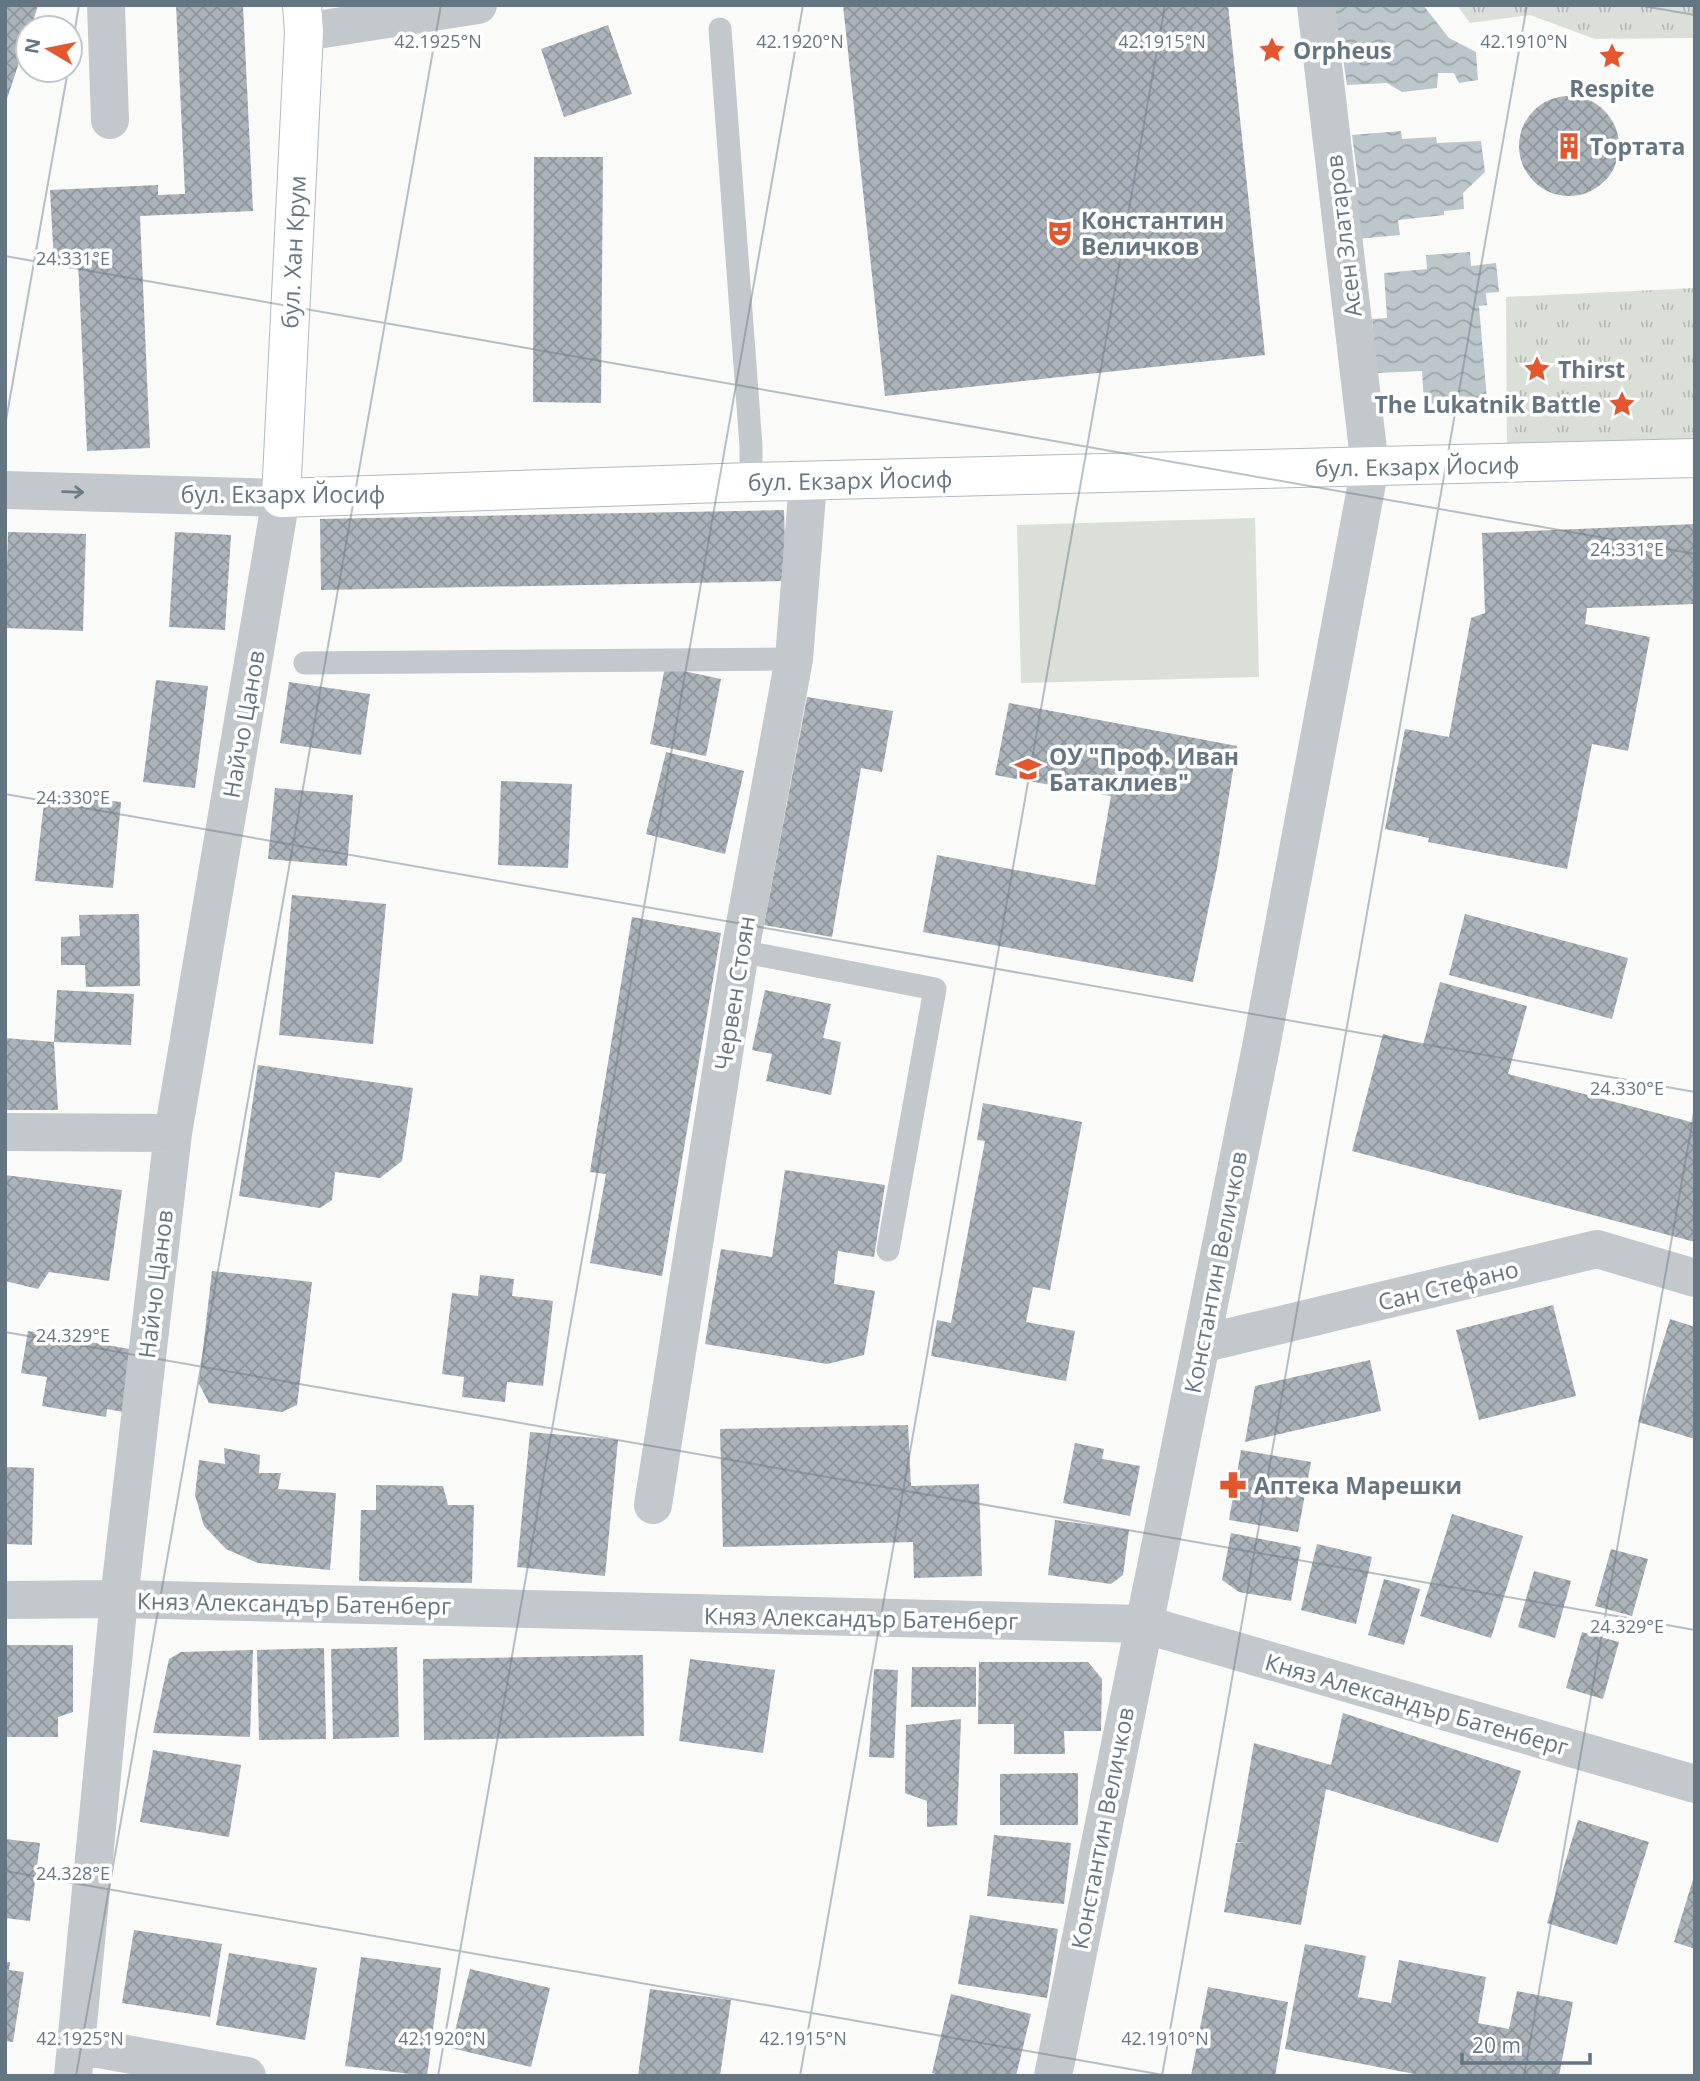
<svg xmlns="http://www.w3.org/2000/svg" width="1700" height="2081" viewBox="0 0 1700 2081" font-family="'Open Sans',sans-serif">
<style>
.park{fill:url(#park-tufts)}
.pitch{fill:#dadfd7}
.water{fill:url(#water-waves)}
.building{fill:url(#building-cross-hatch)}
.lines{fill:none;stroke-linecap:round;stroke-linejoin:round}
.secondary-casing{stroke:#b3babf;stroke-width:40}
.lane{stroke:#c3c8cc;stroke-width:23}
.street{stroke:#c3c8cc;stroke-width:38}
.secondary{stroke:#fff;stroke-width:38}
.oneway{stroke:#6a7a87}
.ticks{fill:none;stroke:#657683;stroke-width:2;stroke-opacity:0.45}
.labels{text-anchor:middle;dominant-baseline:central;stroke-width:7;stroke-linejoin:round;paint-order:stroke}
.poi-label{font-size:23px;font-weight:bold;fill:#657683;stroke:#fff;text-anchor:start}
.street-label{font-size:23px;fill:#657683;stroke:#fff}
.ticks-label{font-size:18px;text-anchor:middle;fill:#657683;stroke:#fff;stroke-width:7;stroke-linejoin:round;paint-order:stroke}
</style>
<defs>
<pattern id="park-tufts" width="24" height="20" patternUnits="userSpaceOnUse" patternTransform="scale(1.75)"><rect width="24" height="20" fill="#dadfd7"/><path d="M3 7l-1-3M5 7V3M7 7l1-3M15 17l-1-3M17 17v-4M19 17l1-3" fill="none" stroke="#b4b9b4"/></pattern>
<pattern id="water-waves" width="16" height="10" patternUnits="userSpaceOnUse" patternTransform="scale(1.75)"><rect width="16" height="10" fill="#bbc7cb"/><path d="M0 5q4-4 8 0t8 0" fill="none" stroke="#9ca6aa"/></pattern>
<pattern id="building-cross-hatch" width="8" height="8" patternUnits="userSpaceOnUse" patternTransform="scale(1.75)"><rect width="8" height="8" fill="#aab3b9"/><path d="M0 0l8 8M0 8l8-8" fill="none" stroke="#8e969c"/></pattern>
</defs>
<rect width="100%" height="100%" fill="#fafaf8"/>
<path class="park" d="M1457,5H1695V38L1595,39L1530,15L1470,23Z
M1695,288V458L1507,464L1506,297Z"/>
<path class="pitch" d="M1255,518L1259,677L1021,683L1017,525Z"/>
<path class="water" d="M1322,5H1423L1449,38L1476,52L1478,80L1459,83L1454,73H1438L1437,88L1402,92L1387,83L1347,85L1342,52H1328Z
M1401,131L1402,139L1436,137L1437,143L1481,141L1485,172L1463,193L1464,209L1444,211V215L1398,220L1400,235L1345,240L1340,190L1359,187L1352,135Z
M1470,252L1471,266L1496,263L1499,292L1486,293L1487,305L1479,306L1487,400L1424,404L1422,371L1377,373L1372,319L1387,318L1384,273L1427,269L1426,255Z"/>
<path class="building" d="M5,5H38L31,28H28V35L6,102Z
M176,5H243L253,211L140,216L150,448L87,451L78,260L54,262L50,190L158,185V195L185,194Z
M843,5H1228L1265,355L885,396Z
M608,25L632,94L564,117L541,49Z
M1519 146a50 50 0 1 1 100 0a50 50 0 1 1-100 0Z
M534,157H603L601,403L533,402Z
M784,510L786,581L321,590L320,519Z
M1695,524V604L1587,608L1585,624L1650,637L1628,751L1592,744L1567,869L1428,842L1429,838L1385,829L1405,729L1449,737L1471,618L1485,613L1482,533Z
M8,532L86,534L83,631L5,628Z
M175,532L231,535L225,630L169,627Z
M665,667L721,679L706,756L650,744Z
M156,680L208,686L195,788L143,782Z
M289,682L370,694L361,755L280,743Z
M807,697L893,711L882,772L861,768L832,937L764,925Z
M1009,703L1237,746L1217,868L1193,982L923,932L937,855L1095,885L1111,796L995,775Z
M666,752L744,771L725,854L646,834Z
M501,781L572,784L568,868L498,865Z
M275,788L353,795L347,866L268,859Z
M45,794L121,802L113,888L35,881Z
M292,895L386,904L373,1044L279,1035Z
M139,914L140,986L86,987L85,965H61V937L80,936L79,915Z
M1465,914L1628,958L1612,1019L1449,975Z
M632,917L721,933L662,1276L590,1263L606,1174L590,1172Z
M1440,982L1527,1006L1508,1074L1695,1123V1242L1352,1151L1383,1034L1423,1045Z
M57,990L134,994L131,1045L54,1042L58,1110H5V1038L54,1042Z
M765,990L831,1004L823,1038L841,1042L831,1095L766,1081L772,1054L752,1050Z
M258,1065L413,1088L402,1161L380,1178L335,1172L332,1200L320,1208L239,1196Z
M983,1103L1082,1122L1050,1290L1033,1287L1026,1322L1075,1331L1066,1381L931,1356L937,1320L951,1323L985,1141L977,1140Z
M785,1170L885,1185L874,1257L838,1251L836,1266L834,1284L875,1291L864,1355L827,1364L705,1344L721,1249L772,1257Z
M5,1175L122,1190L109,1281L49,1272L38,1289L5,1281Z
M212,1271L312,1282L297,1405L282,1412L209,1403L199,1384Z
M480,1275L514,1279L512,1296L553,1301L543,1386L507,1382L505,1402L462,1397L464,1377L442,1374L452,1293L478,1296Z
M1553,1305L1576,1396L1479,1420L1456,1330Z
M1670,1319L1695,1327V1439L1638,1422Z
M28,1331L135,1350L123,1412L107,1409L106,1417L42,1406L47,1377L21,1373Z
M1370,1360L1381,1411L1245,1442L1255,1386Z
M908,1425L911,1486L979,1484L982,1576L914,1578L913,1542L723,1547L720,1429Z
M530,1432L618,1440L605,1576L517,1567Z
M1075,1443L1104,1449L1102,1459L1140,1466L1130,1516L1063,1503Z
M224,1448L260,1455L259,1473H281L278,1489L336,1493L330,1570L258,1563L226,1549L204,1526L195,1495L199,1460L225,1464Z
M1241,1450L1311,1462L1298,1532L1229,1520Z
M5,1467L34,1468L32,1545L5,1544Z
M376,1485L443,1486L448,1505H474L472,1583L359,1581L361,1510H376Z
M1452,1514L1523,1536L1491,1638L1420,1616Z
M1055,1520L1129,1530L1123,1575L1111,1584L1048,1575Z
M1231,1533L1301,1547L1291,1601L1239,1592L1222,1580Z
M1317,1544L1372,1557L1356,1624L1301,1610Z
M1611,1549L1648,1559L1632,1616L1595,1606Z
M1534,1571L1571,1581L1555,1638L1518,1627Z
M1384,1579L1420,1589L1404,1645L1368,1635Z
M1582,1632L1619,1642L1603,1699L1566,1688Z
M5,1645H73V1712L58,1717V1737H5Z
M397,1647L399,1737L333,1739L331,1649Z
M324,1648L326,1739L259,1740L257,1650Z
M253,1650L250,1737L153,1733L169,1659L181,1652Z
M643,1655L644,1736L424,1740L423,1659Z
M690,1659L775,1670L763,1753L679,1741Z
M979,1662H1088L1102,1679L1101,1731H1064L1065,1754H1014V1724H978Z
M912,1667H976V1707H911Z
M874,1669L898,1670L894,1758L869,1757Z
M1343,1713L1521,1771L1498,1843L1326,1789L1301,1925L1224,1912L1236,1843H1245L1237,1842L1254,1743L1331,1765Z
M961,1719L957,1825L927,1827V1801L905,1793L906,1725Z
M153,1750L241,1765L229,1837L140,1822Z
M1078,1773V1825H1000V1774Z
M1578,1820L1649,1842L1617,1945L1547,1923Z
M994,1835L1071,1843L1064,1904L987,1896Z
M5,1839L40,1843L30,1921L5,1918Z
M1694,1876H1695V1949L1674,1942Z
M970,1915L1058,1929L1047,1998L958,1984Z
M134,1930L222,1944L210,2017L122,2003Z
M1305,1944L1366,1956L1358,1997L1391,2003L1399,1960L1486,1977L1478,2023L1509,2029L1517,1991L1573,2002L1559,2076H1425L1285,2049Z
M229,1953L317,1968L305,2040L216,2025Z
M361,1957L441,1968L427,2076L345,2066Z
M5,1962H10L9,1970L24,1972L13,2042L5,2041Z
M470,1969L550,1988L531,2067L451,2048Z
M1208,1987L1288,2002L1275,2076H1191Z
M650,1989L731,2000L720,2076H638Z
M951,1994L1031,2014L1016,2076H942L932,2073Z"/>
<g class="lines">
<defs>
<path id="secondary" d="M302,5L304,32L281,498L751,482L1695,458"/>
</defs>
<use href="#secondary" class="secondary-casing"/>
<path class="lane" d="M720,29L751,446V482
M305,663L794,659
M740,951L935,989L888,1250"/>
<path class="street" d="M106,5L110,120
M304,32L478,5
M5,490L281,498L173,1133L119,1599L73,2076
M5,1132L173,1133
M1201,1344L1597,1249L1695,1278
M653,1505L740,951L794,659L808,482
M5,1600L119,1599L1143,1624L1695,1784
M77,2045L247,2076
M1053,2076L1261,1047L1370,467L1316,5"/>
<use href="#secondary" class="secondary"/>
</g>
<defs><path id="oneway-shaft" d="M-6 0H5M1.5-3L5.5 0L1.5 3" fill="none" stroke-width="1.6" stroke-linecap="round" stroke-linejoin="round" transform="scale(1.75)"/></defs>
<use class="oneway" href="#oneway-shaft" transform="translate(73 492) rotate(2)"/>
<path class="ticks" d="M1637,5L1695,15M70,59L79,5M5,256L1695,554M5,426L68,70M5,794L1695,1092M5,1332L1695,1630M5,1871L1169,2076M76,2076L441,5M438,2076L803,5M800,2076L1165,5M1162,2076L1527,5M1524,2076L1695,1107"/>
<defs>
<symbol id="sight-bare" viewBox="-9 -9 18 18"><path d="M0-6L1.8-2.2L6-1.7L2.9 1.2L3.7 5.4L0 3.3L-3.7 5.4L-2.9 1.2L-6-1.7L-1.8-2.2Z" fill="#e4572e" stroke="#fff" stroke-width="2.5" paint-order="stroke"/></symbol>
<symbol id="building-bare" viewBox="-9 -9 18 18"><path d="M-4-6H4V6H1V3H-1V6H-4ZM-2.5-4.3h1.7v1.8h-1.7ZM.8-4.3h1.7v1.8H.8ZM-2.5-1h1.7V.8h-1.7ZM.8-1h1.7V.8H.8Z" fill="#e4572e" stroke="#fff" stroke-width="2.5" paint-order="stroke"/></symbol>
<symbol id="theatre-bare" viewBox="-9 -9 18 18"><path d="M-5-5.5Q0-4 5-5.5V0Q5 5 0 6Q-5 5-5 0ZM-3.3-2.5H-1v1.5H-3.3ZM1-2.5H3.3v1.5H1ZM-2.8 1Q0 5.5 2.8 1Z" fill="#e4572e" stroke="#fff" stroke-width="2.5" paint-order="stroke"/></symbol>
<symbol id="school-bare" viewBox="-9 -9 18 18"><path d="M0-5L7-2L0 1L-7-2ZM-4 1L0 2.5L4 1V4Q0 6-4 4Z" fill="#e4572e" stroke="#fff" stroke-width="2.5" paint-order="stroke"/></symbol>
<symbol id="pharmacy-bare" viewBox="-9 -9 18 18"><path d="M-2-6h4v4h4v4h-4v4h-4v-4h-4v-4h4Z" fill="#e4572e" stroke="#fff" stroke-width="2.5" paint-order="stroke"/></symbol>
</defs>
<g fill-rule="evenodd">
<use href="#sight-bare" x="1253" y="31" width="38" height="38"/>
<use href="#sight-bare" x="1593" y="37" width="38" height="38"/>
<use href="#building-bare" x="1550" y="127" width="38" height="38"/>
<use href="#theatre-bare" x="1041" y="214" width="38" height="38"/>
<use href="#sight-bare" x="1518" y="350" width="38" height="38"/>
<use href="#sight-bare" x="1603" y="385" width="38" height="38"/>
<use href="#school-bare" x="1009" y="750" width="38" height="38"/>
<use href="#pharmacy-bare" x="1214" y="1466" width="38" height="38"/>
</g>
<g class="labels">
<g class="poi-label">
<text x="1293" y="50">Orpheus</text>
<text x="1612" y="88" text-anchor="middle">Respite</text>
<text x="1590" y="146">Тортата</text>
<text x="1081" y="220">Константин<tspan x="1081" dy="26">Величков</tspan></text>
<text x="1558" y="369">Thirst</text>
<text x="1601" y="404" text-anchor="end">The Lukatnik Battle</text>
<text x="1049" y="756">ОУ "Проф. Иван<tspan x="1049" dy="26">Батаклиев"</tspan></text>
<text x="1254" y="1485">Аптека Марешки</text>
</g>
<g class="street-label">
<text transform="translate(1343 236) rotate(-97)">Асен Златаров</text>
<text transform="translate(293 252) rotate(-87)">бул. Хан Крум</text>
<text transform="translate(1417 466) rotate(-1)">бул. Екзарх Йосиф</text>
<text transform="translate(850 480) rotate(-1)">бул. Екзарх Йосиф</text>
<text x="283" y="494">бул. Екзарх Йосиф</text>
<text transform="translate(243 724) rotate(-80)">Найчо Цанов</text>
<text transform="translate(734 993) rotate(-81)">Червен Стоян</text>
<text transform="translate(1215 1272) rotate(-79)">Константин Величков</text>
<text transform="translate(155 1284) rotate(-83)">Найчо Цанов</text>
<text transform="translate(1448 1285) rotate(-14)">Сан Стефано</text>
<text transform="translate(294 1603) rotate(1)">Княз Александър Батенберг</text>
<text transform="translate(861 1618) rotate(1)">Княз Александър Батенберг</text>
<text transform="translate(1417 1704) rotate(16)">Княз Александър Батенберг</text>
<text transform="translate(1102 1828) rotate(-79)">Константин Величков</text>
</g>
</g>
<g class="ticks-label">
<text x="438" y="48">42.1925°N</text>
<text x="800" y="48">42.1920°N</text>
<text x="1162" y="48">42.1915°N</text>
<text x="1524" y="48">42.1910°N</text>
<text x="73" y="265">24.331°E</text>
<text x="1627" y="556">24.331°E</text>
<text x="73" y="804">24.330°E</text>
<text x="1627" y="1095">24.330°E</text>
<text x="73" y="1342">24.329°E</text>
<text x="1627" y="1633">24.329°E</text>
<text x="73" y="1880">24.328°E</text>
<text x="80" y="2045">42.1925°N</text>
<text x="442" y="2045">42.1920°N</text>
<text x="803" y="2045">42.1915°N</text>
<text x="1165" y="2045">42.1910°N</text>
</g>
<rect width="1700" height="2081" fill="none" stroke="#657683" stroke-width="14"/>
<g transform="translate(49 49) rotate(280)"><circle r="33" fill="#ffffff" stroke="#c1c8cd" stroke-width="2"/>
<path d="M0-5L12 26L0 18L-12 26Z" fill="#e4572e"/>
<text y="-10" font-size="19" font-weight="bold" text-anchor="middle" fill="#657683">N</text>
</g>
<path d="M1462 2053v10h128v-10" fill="none" stroke="#657683" stroke-width="3.5"/>
<text x="1472" y="2053" font-size="21" fill="#657683" stroke="#ffffff" stroke-width="5" paint-order="stroke">20 m</text>
</svg>
